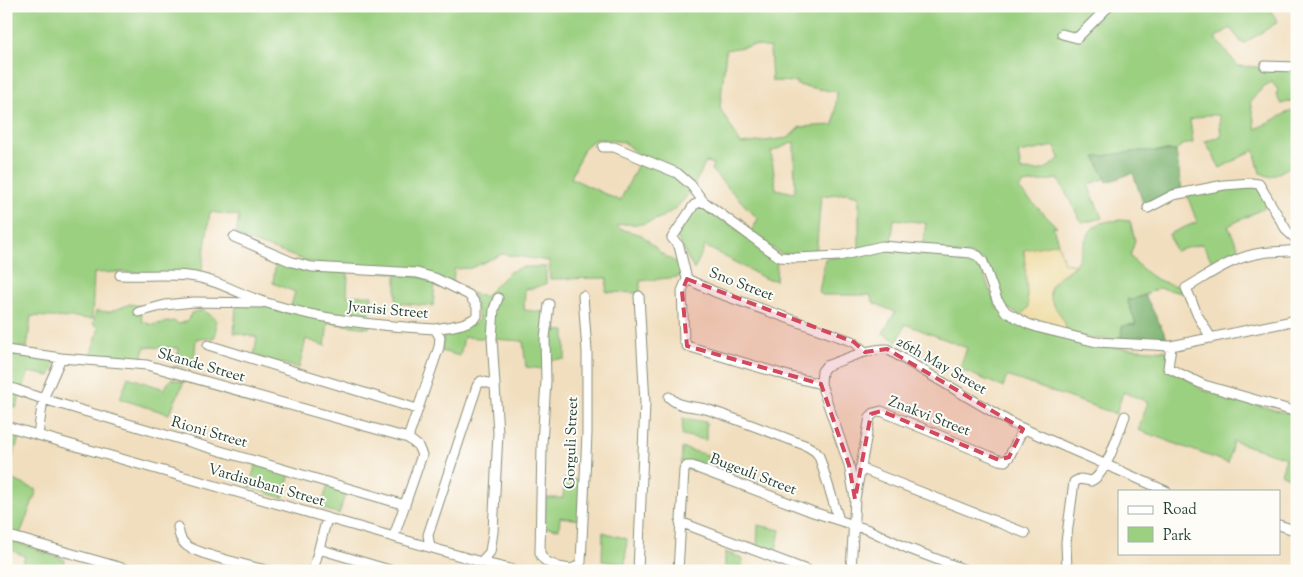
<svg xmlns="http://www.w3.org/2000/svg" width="1303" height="577" viewBox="0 0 1303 577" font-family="'Sorts Mill Goudy',serif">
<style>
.green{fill:#9bd081;stroke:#5d865a;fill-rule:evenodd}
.forest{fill:#7cb26f;stroke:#4e7852}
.sand{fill:#eeda9e;stroke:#868c69}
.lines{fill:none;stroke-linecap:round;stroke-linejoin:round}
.minor-casing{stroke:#888e79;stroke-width:11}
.minor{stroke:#fff;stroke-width:9}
.marked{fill:#d1495b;fill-opacity:0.2;stroke:#d1495b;stroke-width:4;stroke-dasharray:10 6;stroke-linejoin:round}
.labels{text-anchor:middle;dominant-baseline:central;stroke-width:4;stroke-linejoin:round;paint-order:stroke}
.street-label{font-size:15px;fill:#1f3d34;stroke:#fdfcf7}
</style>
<rect width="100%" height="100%" fill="#fdfcf7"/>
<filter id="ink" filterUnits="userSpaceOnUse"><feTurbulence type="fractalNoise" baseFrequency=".02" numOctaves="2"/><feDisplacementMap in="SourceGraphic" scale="10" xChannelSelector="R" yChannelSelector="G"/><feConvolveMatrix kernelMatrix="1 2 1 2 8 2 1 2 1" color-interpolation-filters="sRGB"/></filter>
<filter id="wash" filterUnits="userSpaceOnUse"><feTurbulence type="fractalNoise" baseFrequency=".0096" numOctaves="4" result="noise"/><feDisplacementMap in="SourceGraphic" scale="20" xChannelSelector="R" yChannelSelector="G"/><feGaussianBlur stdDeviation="1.12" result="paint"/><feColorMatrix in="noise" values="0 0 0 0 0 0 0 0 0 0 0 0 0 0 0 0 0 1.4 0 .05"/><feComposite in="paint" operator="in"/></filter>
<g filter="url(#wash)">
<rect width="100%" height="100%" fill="#f1debe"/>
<path class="green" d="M6,6H1268L1278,22L1243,44L1230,28L1215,38L1238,66L1297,69V145L1292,148L1297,159V163L1271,177L1260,173L1254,150L1220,168L1205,141L1221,137L1219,115H1207L1190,120L1193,143L1182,145L1176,151H1139L1096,157L1105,178L1088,185L1102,218L1082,223L1058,179L1023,184L1019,189L1057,227H1053L1058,243L1024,251L1028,307L1021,316L1005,307L984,260L922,248L926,223L894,219L891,243L859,249V196L846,193L821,196L816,254H781L750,233L758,219L711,170L713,164L706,162C691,192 681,213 646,223C636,226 626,222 616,226L620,229L642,235L662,254L679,264L683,275L678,277L640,281V293L606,292L607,278L550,279L549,261L502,254L471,268L454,269L453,285L437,278L315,264L236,236L239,216L210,212L201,276L120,272L94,273L92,319L31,316L27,348L6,345ZM754,45L770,48L772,81L797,82V85L837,92L834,125L800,127L788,138L741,144L720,108L726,50ZM1272,82L1278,90L1276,95L1281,104L1295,100L1296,108L1256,129L1250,102L1264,86ZM595,139L624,142L638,155L643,154L620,201L571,178L584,148ZM794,142L795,192L794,193L776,189L771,152ZM1055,146L1060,158C1044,172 1042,171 1021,170L1018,153Z
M1234,185L1259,188L1268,206L1228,226L1242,255L1215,266L1202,244L1175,251L1169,234L1197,222L1187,195Z
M702,203L777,259L776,280L766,279L705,246L694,270L676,235L694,207Z
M1120,220L1130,221L1135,241L1130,256C1148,276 1155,281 1181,287L1183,293L1159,288L1132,300H1127L1136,324L1122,326L1121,339H1095L1065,332C1067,317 1050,308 1050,293C1049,279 1067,275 1075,265C1082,254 1084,236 1094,227C1101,221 1112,221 1120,220Z
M882,249L970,254L977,258L997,308L1028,327L1095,346L1167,351L1171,366L1202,390L1297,416V481L1281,474L1286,458L1233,441L1228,463L1138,430L1148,402L1123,392L1116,414L1007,376L1003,387L959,369L967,348L905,324L898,342L883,333L895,312L874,303L870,295H822L819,292L825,259Z
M276,260L312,270L348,272L347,296L372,295L369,328L344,325L328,322L325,346L306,339L299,368L254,356L257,337L234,333L236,306L264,304L289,313L295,292L273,283Z
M523,267H546V284L530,289L525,288L524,310L553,313L549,330L565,331V359L544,360V369L526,367L523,341L464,337L460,356L441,351L443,339L442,330L474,324L479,319L472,293L484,297L509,272Z
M396,275L418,276L435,282L433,306L396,303Z
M130,304L140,306L142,321L152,325L174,321L178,324L188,321L191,313L203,310L216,319V333L214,338L196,339L194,361L186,366L176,365L179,348L144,347L143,362L91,357L99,327L93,324L96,311L110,312Z
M6,353L57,360L50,376L29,372L16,408L6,405Z
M128,377L164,389L171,379L184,382L169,414L120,399Z
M683,418L706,422V440L682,435Z
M6,434L19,438L6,476Z
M682,448L708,455L709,470L681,469Z
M256,463L290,474L283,498L249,487Z
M6,477L37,490L17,542L65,560L63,571H20L25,556L6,548Z
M564,479L582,480L580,520L560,517L559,529L544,527L545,498H563Z
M328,484L346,491L339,514L321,508Z
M758,525L780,530L775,555L757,548Z
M603,532L627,539L625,564L602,561Z
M725,552L742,558V571H725Z"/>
<path class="forest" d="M1139,151H1176L1182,191L1144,206L1133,173L1107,182L1095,157Z
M1145,295L1169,342L1121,339L1122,326L1136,324L1127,299L1132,300Z"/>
<path class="sand" d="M1058,243L1064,263L1075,265C1069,270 1057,278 1053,283C1042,298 1061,311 1065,324C1066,325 1065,330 1065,332L1038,326L1021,316L1028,307L1024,250Z"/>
</g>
<g filter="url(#ink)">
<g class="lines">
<defs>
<path id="minor" d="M1062,34L1077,38L1109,6
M1265,66L1297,67
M603,147H614L677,173L691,185L703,201
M1148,208L1173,195L1224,185L1251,183L1259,184L1287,231L1297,240
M234,237L292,262L312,267L417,273L435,278L469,295L477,306V316C466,326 450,326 435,329
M120,275C142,276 166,274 188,276C217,279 240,295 267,303C322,320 378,326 435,329L440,337L439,347L408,438L418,446L422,455L394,536
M687,279L679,246L672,238L694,205L703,201L779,257L796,258L839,256L882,246L971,253L978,256L983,262L997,300L1006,312L1028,324L1040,328L1096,342L1171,346L1297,320
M549,304L545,338L546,381L542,444L540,553C543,562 551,564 559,567
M139,312L165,305L194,302L261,303
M1211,338L1198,316L1186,288C1210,274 1233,257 1261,253C1273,251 1285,252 1297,250
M208,345L417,409
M1171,346L1168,368L1204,385L1297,412
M6,350L61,358
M821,384L792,377L687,346L684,340L682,291L687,279L715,292L854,342L865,352
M6,386L43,399L405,505
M669,397C681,409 694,405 709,410C742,421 775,434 807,446L815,451L819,456L839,520
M6,426L481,562L518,571
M38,435L43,399L61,358L147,365L408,438
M860,468L1025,533
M855,499L849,465L821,384L822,371L826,366C846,359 866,349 887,349L1013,424L1166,491
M680,522L809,571
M1279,525L1297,531
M178,527C179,534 180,540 186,545C198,555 251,566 269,571
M6,535L133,571
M430,547L428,535L477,386L481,381L495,385
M319,549L393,571
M481,562L490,552L493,532L498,433L492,338L494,309L498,298
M313,571L327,518
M559,571V567C569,569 575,571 581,562L587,434V351L583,296
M638,571L645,403L639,296
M678,571L684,470L687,466H692L813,512L869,530L907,548L968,571
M851,571L855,499L870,417L874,413L881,411L999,460L1005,461L1009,457L1023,429
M1067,571L1066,542L1074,482L1080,479L1091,481C1106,476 1119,431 1125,416"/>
</defs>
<use href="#minor" class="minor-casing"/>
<use href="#minor" class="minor"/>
</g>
</g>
<path class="marked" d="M687,279L854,342L865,352L887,349L1023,429L1009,457L999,460L881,411L871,414L855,499L849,465L821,384L687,346L682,291Z"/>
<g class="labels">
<g class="street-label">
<text transform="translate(741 285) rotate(21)">Sno Street</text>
<text transform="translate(388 311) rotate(5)">Jvarisi Street</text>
<text transform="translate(201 366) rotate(16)">Skande Street</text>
<text transform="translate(941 366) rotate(30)">26th May Street</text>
<text transform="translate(929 417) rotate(21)">Znakvi Street</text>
<text transform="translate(209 433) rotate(16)">Rioni Street</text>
<text transform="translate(572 443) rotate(-88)">Gorguli Street</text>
<text transform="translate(753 475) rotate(21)">Bugeuli Street</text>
<text transform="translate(266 486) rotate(16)">Vardisubani Street</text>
</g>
</g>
<rect width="1303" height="577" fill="none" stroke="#fdfcf7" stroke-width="25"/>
<rect x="1118" y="490" width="162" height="65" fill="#fdfcf7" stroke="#a4b0a9"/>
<rect x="1128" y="506" width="25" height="8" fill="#ffffff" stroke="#a4b0a9"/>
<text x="1163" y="514" font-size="15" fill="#1f3d34">Road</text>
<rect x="1128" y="527" width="25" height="15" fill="#9bd081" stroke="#a4b0a9"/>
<text x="1163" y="540" font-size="15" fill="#1f3d34">Park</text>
</svg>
